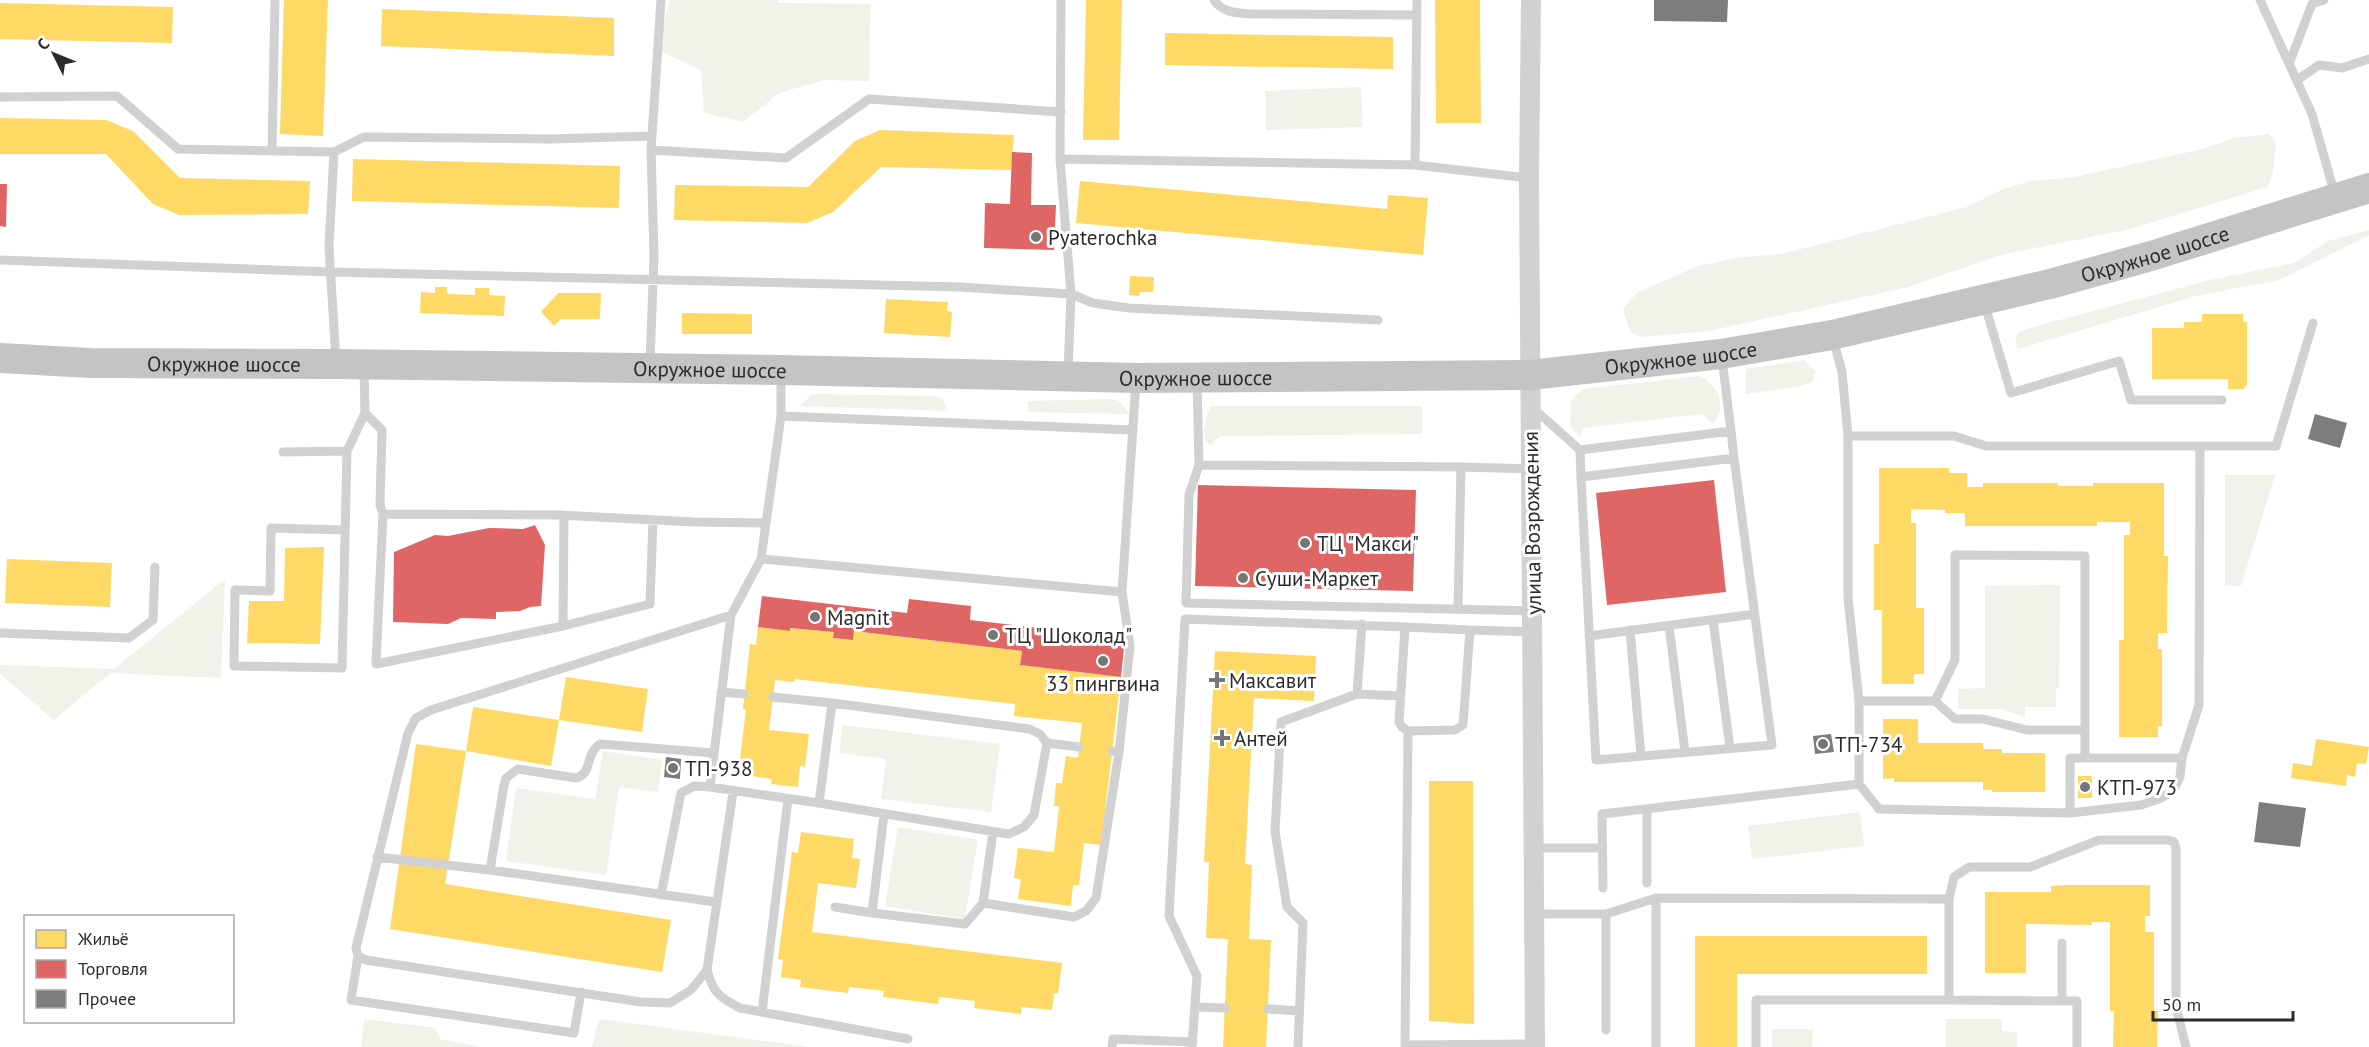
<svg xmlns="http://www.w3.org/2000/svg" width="2369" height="1047" viewBox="0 0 2369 1047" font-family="'PT Sans',sans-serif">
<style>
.green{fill:#eff3ea}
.homes{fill:#ffd966}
.shops{fill:#e06666}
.building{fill:#7d7d7d}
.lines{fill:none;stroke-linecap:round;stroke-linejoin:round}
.lane{stroke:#d1d1d1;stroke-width:9}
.street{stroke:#d1d1d1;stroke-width:20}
.primary{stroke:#c4c4c4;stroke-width:30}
.poi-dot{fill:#767676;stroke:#fff;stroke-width:2}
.labels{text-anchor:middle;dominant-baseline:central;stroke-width:6;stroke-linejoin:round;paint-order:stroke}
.poi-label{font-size:21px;fill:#2c2c2c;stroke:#fff;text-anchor:start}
.street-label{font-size:21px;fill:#2c2c2c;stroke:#fff}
</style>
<rect width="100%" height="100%" fill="#fff"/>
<path class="green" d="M669,0H778V3L870,4L869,81L824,80L779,93L743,122L704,113L701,70L658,50Z
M1361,87L1363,127L1266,130L1265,91Z
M2269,134L2276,144L2273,173L2267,187L2130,229L2000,255L1908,287L1709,331L1641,337L1630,332L1623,309L1638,292L1698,266L1736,258L1781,254L1967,207L2001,190L2030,181L2069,178L2203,149L2235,138Z
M2369,230V235L2279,280L2195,296L2018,349L2015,340L2019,332L2033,327L2210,280L2294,263L2328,241Z
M1804,360L1815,371L1813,381L1802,386L1746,394V369Z
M1699,376C1718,384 1728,405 1713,423L1701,414L1583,428L1580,438L1570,426L1571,400L1583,389Z
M813,394L933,396C943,398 945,402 948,411L799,406Z
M1110,399L1119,401L1130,414L1028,412V401Z
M1210,406H1422V434L1220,436L1210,445L1205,440L1204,429Z
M2225,475H2275L2241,586H2225Z
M225,579L221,678L110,673L54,720L0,674V665L114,669Z
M2060,585L2059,688L2056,689V707H2025V717L2001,709H1958V689L1985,688V586Z
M843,725L1000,744L991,812L881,799L886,759L839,753Z
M603,751L662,760L658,792L619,787L606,875L506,861L516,788L595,799Z
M1860,812L1864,846L1752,859L1748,826Z
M898,827L978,840L965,919L885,906Z
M364,1019L436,1028L440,1039L480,1047H361Z
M599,1019L810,1047H592Z
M1946,1019H2002V1031L2017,1032V1047H1946Z
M1772,1029H1813L1812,1047H1772Z"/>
<path class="homes" d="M284,0H328L323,136L280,134Z
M1086,0H1122L1119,140H1083Z
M1435,0H1480L1481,123H1436Z
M0,3L173,7L172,43L0,39Z
M382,9L614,18V56L381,46Z
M1165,33L1393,37V69L1165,65Z
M0,118L106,120L133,131L180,178L310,181L308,214L179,215L153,204L106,154H0Z
M880,130L1014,135L1011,170L881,167L833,212L807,223L674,220L675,185L808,187L855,141Z
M353,159L620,166L619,208L352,201Z
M1080,181L1387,209L1388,195L1428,198L1423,255L1076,223Z
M1130,276L1154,277L1153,292H1140L1139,296L1129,295Z
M435,287H447V294L475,295V288H489V295L505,296L504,316L420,313L421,292L435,293Z
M558,293H601L600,319H561L554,326L541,312Z
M886,299L948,302L947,311L952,312L950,337L884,333Z
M682,313L752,314V334H682Z
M2202,314H2243V322H2247V385L2243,389H2228V379H2152V328H2184V322H2202Z
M1879,468H1949V473H1967V487H1983V483H2058V486H2093V483H2164V556H2168L2167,633H2158V649H2162V726H2158V737H2119V640H2124V535H2130V522H2097V526H1965V513H1945V510L1911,509V523H1916V608H1924V674H1914V684H1882V610H1874V544H1879Z
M324,547L320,644L247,643L249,601H284L285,548Z
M7,559L112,563L110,607L5,603Z
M758,627L790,631V628L834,632L833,638L853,640L854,631L1022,651L1020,665L1121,677L1101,845L1084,843L1079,885H1073L1071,906L1018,899L1021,879L1014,878L1018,848L1054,852L1059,806H1054L1056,783H1062L1066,756L1078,758L1082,723L1014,716L1015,704L795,679L794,682L775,680L769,730L809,734L805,767L800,766L798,787L771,784L772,779L744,775L745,759H740L746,709H743L750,644L756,645Z
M1215,651L1316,656L1314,701L1254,698L1245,864L1252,865L1249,939L1271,940L1266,1047H1223L1228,939L1206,938L1209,862H1204Z
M566,677L648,689L642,732L559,720L551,766L466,751L445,884L671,920L662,972L390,929L416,744L466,751L473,707L559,720Z
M1883,719H1918V743H1983V749H2002V753H2045V792H1992V790H1983V782H1894V778L1883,779Z
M2316,739L2369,747L2366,764L2357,763L2355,777L2347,775L2346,786L2291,778L2293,763L2312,766Z
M2078,776H2092V798H2078Z
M1429,781H1473L1474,1024L1429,1021Z
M801,832L854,839L852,858L860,859L856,888L818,883L812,932L1062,963L1058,993H1054L1052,1010L1021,1007V1014L974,1008L975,1001L939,997L938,1004L883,997L884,991L849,987L848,993L800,987L801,980L781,977L783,960L778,959L792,852L798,853Z
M2067,885H2150V916H2145V932H2154V1011H2158L2157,1047H2113L2114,1011H2110V922H2091L2092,925L2026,924V973H1985V892H2051V886Z
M1695,936H1927V974H1737V1047H1695Z"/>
<path class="shops" d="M1012,152L1032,153L1031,205H1056L1054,250L984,248L985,203L1010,204Z
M0,184H7L6,227L0,226Z
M1714,480L1726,592L1607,605L1596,493Z
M1198,485L1416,490L1413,591L1195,586Z
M535,525L545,545L541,606L530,607L520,611L496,612V619L461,618L448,624L393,622L394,552L435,535L448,536L489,528L523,529Z
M762,596L907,613L909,599L971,606L970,620L1125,638L1121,677L1020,665L1022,651L854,631L853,640L833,638L834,632L790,628V631L758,627Z"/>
<path class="building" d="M1654,0H1728L1727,22L1654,21Z
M2315,414L2347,423L2340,448L2308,439Z
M1831,734L1834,752L1815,754L1813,736Z
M666,757L681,759L680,779L664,777Z
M2259,802L2306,808L2300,847L2254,842Z"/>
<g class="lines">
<path class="lane" d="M1061,0L1060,159L1071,294L1068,373
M1214,0C1222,13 1238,13 1252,14L1417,15
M2260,0L2312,114L2335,195
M2289,64L2312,4L2324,0
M2297,80L2319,65L2342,68L2369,59
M0,97L117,96L178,149L334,152L329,247L336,361
M272,150L275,0
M651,150L786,158L869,99L1061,112
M334,152L364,137L551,139L652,136
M1060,159L1415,165L1529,178
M1415,165L1417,0
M0,260L331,272L960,287L1071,294L1093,303L1129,308L1378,320
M1984,302L2011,393L2119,361L2131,400H2222
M1833,338L1842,372L1848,436V598L1859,701V784L1879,809L2070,813L2141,805L2159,799L2173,791L2180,777L2182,758L2199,705L2200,446H1986L1954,436H1848
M650,363L654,256L651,150L661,0
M364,368L365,413L382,430L380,505L383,514L559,515L694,522L766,523
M781,375V416L761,559L1122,592L1136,381
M1197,380L1199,465L1461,467L1458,609
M1533,408L1580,450L1731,431L1722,358
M781,416L1133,430
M2200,446H2276L2313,323
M1580,450L1581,477L1734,458L1731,431
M283,452L347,451L365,413
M1199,465L1189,495L1186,603L1533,611
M1461,467L1532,469
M1581,477L1596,760L1772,745L1734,458
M383,514L376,664L563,626L564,515
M345,530L271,528L270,591L235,590L234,666L342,668L347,451
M761,559L731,615L710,787L819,803L832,703L1029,729L1040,734L1047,743L1034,815L1024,827L1009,834L819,803
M731,615L431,710L416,718L408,733L356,948L358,956L366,960L641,1002L670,1003L691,990L707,970L733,792
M1713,620L1730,748
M563,626L650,604L653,520
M1669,626L1685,752
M1470,630L1405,627L1399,722L1402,727L1408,731L1455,730L1463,725L1470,630L1533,632
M1630,630L1641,756
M0,633L129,638L153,620L155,567
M1589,636L1755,614
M721,692L744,694
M1357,694L1400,696
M773,697L832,703
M1859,701H1935L1955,719H1983L2027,730H2085
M1935,701L1955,660V555L2085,556V758H2182
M1408,731L1405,1045L1535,1044
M1047,743L1079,747
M1112,751L1119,752L1130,646L1122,592
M714,753L600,744C585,753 593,774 576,778L518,769L506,778L504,785L490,870L715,902
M2070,813V758H2085
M884,814L872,913L965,924L983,903L993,832
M1534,848H1603
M377,857L490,870
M1647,883V809
M1603,888L1602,814L1859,784
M661,895L681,793L694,786L710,787
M983,903L1074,917L1086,911L1096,898L1119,752
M835,907L872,913
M1534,914H1606L1656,898L1949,899
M358,956L351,1000L574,1033L581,992
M707,970C713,993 719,997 740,1008L908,1039
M1949,1000L2077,1001V1047
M2062,1000V943
M1195,1007L1225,1008
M1268,1009L1299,1011
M762,1012L788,799
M1606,1030V914
M1112,1047L1113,1039L1193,1042
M1192,1047L1197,976L1169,916L1185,619L1405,627
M1298,1047L1303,923L1287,907L1275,831L1281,722L1357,694L1362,624
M1656,1047V898
M1756,1047V1000H1949V899L1954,877L1969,867H2030L2099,840H2168L2174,842L2176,848V1007L2186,1047"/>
<path class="street" d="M1531,0L1529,178L1535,1047"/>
<path class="primary" id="s1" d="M0,358L90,363L336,364L781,370L1136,378L1530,375L1721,354L1832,335L2050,284L2151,256L2369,188"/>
</g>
<g class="poi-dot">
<circle cx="1036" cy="237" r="6"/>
<circle cx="1305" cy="543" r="6"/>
<circle cx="1243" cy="578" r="6"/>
<circle cx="815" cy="617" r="6"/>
<circle cx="993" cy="635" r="6"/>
<circle cx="1103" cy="661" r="6"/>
<path d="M1214 671h6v6h6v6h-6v6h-6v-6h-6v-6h6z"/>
<path d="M1219 729h6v6h6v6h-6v6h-6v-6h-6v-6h6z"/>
<circle cx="1823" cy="744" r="6"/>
<circle cx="673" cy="768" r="6"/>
<circle cx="2085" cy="787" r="6"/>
</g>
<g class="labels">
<g class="poi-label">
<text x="1048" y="237">Pyaterochka</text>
<text x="1317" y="543">ТЦ "Макси"</text>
<text x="1255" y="578">Суши-Маркет</text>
<text x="827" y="617">Magnit</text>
<text x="1005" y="635">ТЦ "Шоколад"</text>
<text x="1229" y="680">Максавит</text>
<text x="1103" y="683" text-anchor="middle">33 пингвина</text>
<text x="1234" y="738">Антей</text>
<text x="1835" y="744">ТП-734</text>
<text x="685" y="768">ТП-938</text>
<text x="2097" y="787">КТП-973</text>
</g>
<g class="street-label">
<text stroke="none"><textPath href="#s1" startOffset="2168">Окружное шоссе</textPath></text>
<text stroke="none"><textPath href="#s1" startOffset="1682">Окружное шоссе</textPath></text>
<text stroke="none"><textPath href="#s1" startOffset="224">Окружное шоссе</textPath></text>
<text stroke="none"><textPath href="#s1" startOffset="710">Окружное шоссе</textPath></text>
<text stroke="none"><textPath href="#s1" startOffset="1196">Окружное шоссе</textPath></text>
<text transform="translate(1532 523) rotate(-91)">улица Возрождения</text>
</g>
</g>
<rect x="24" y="915" width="210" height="108" fill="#ffffff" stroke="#ababab" stroke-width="1.5"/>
<rect x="36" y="930" width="30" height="18" fill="#ffd966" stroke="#ababab" stroke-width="1.5"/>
<text x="78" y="945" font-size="18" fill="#2c2c2c">Жильё</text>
<rect x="36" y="960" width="30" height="18" fill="#e06666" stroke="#ababab" stroke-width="1.5"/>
<text x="78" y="975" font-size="18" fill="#2c2c2c">Торговля</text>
<rect x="36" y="990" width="30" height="18" fill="#7d7d7d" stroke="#ababab" stroke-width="1.5"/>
<text x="78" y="1005" font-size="18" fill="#2c2c2c">Прочее</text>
<g transform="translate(54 54) rotate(313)" stroke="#ffffff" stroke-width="4.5" paint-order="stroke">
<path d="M0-4.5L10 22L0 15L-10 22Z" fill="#2c2c2c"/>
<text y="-9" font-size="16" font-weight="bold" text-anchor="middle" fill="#2c2c2c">С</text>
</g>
<path d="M2153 1011v9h140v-9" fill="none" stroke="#2c2c2c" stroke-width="3"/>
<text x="2162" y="1011" font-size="18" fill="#2c2c2c" stroke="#ffffff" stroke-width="4.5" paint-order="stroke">50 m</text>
</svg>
